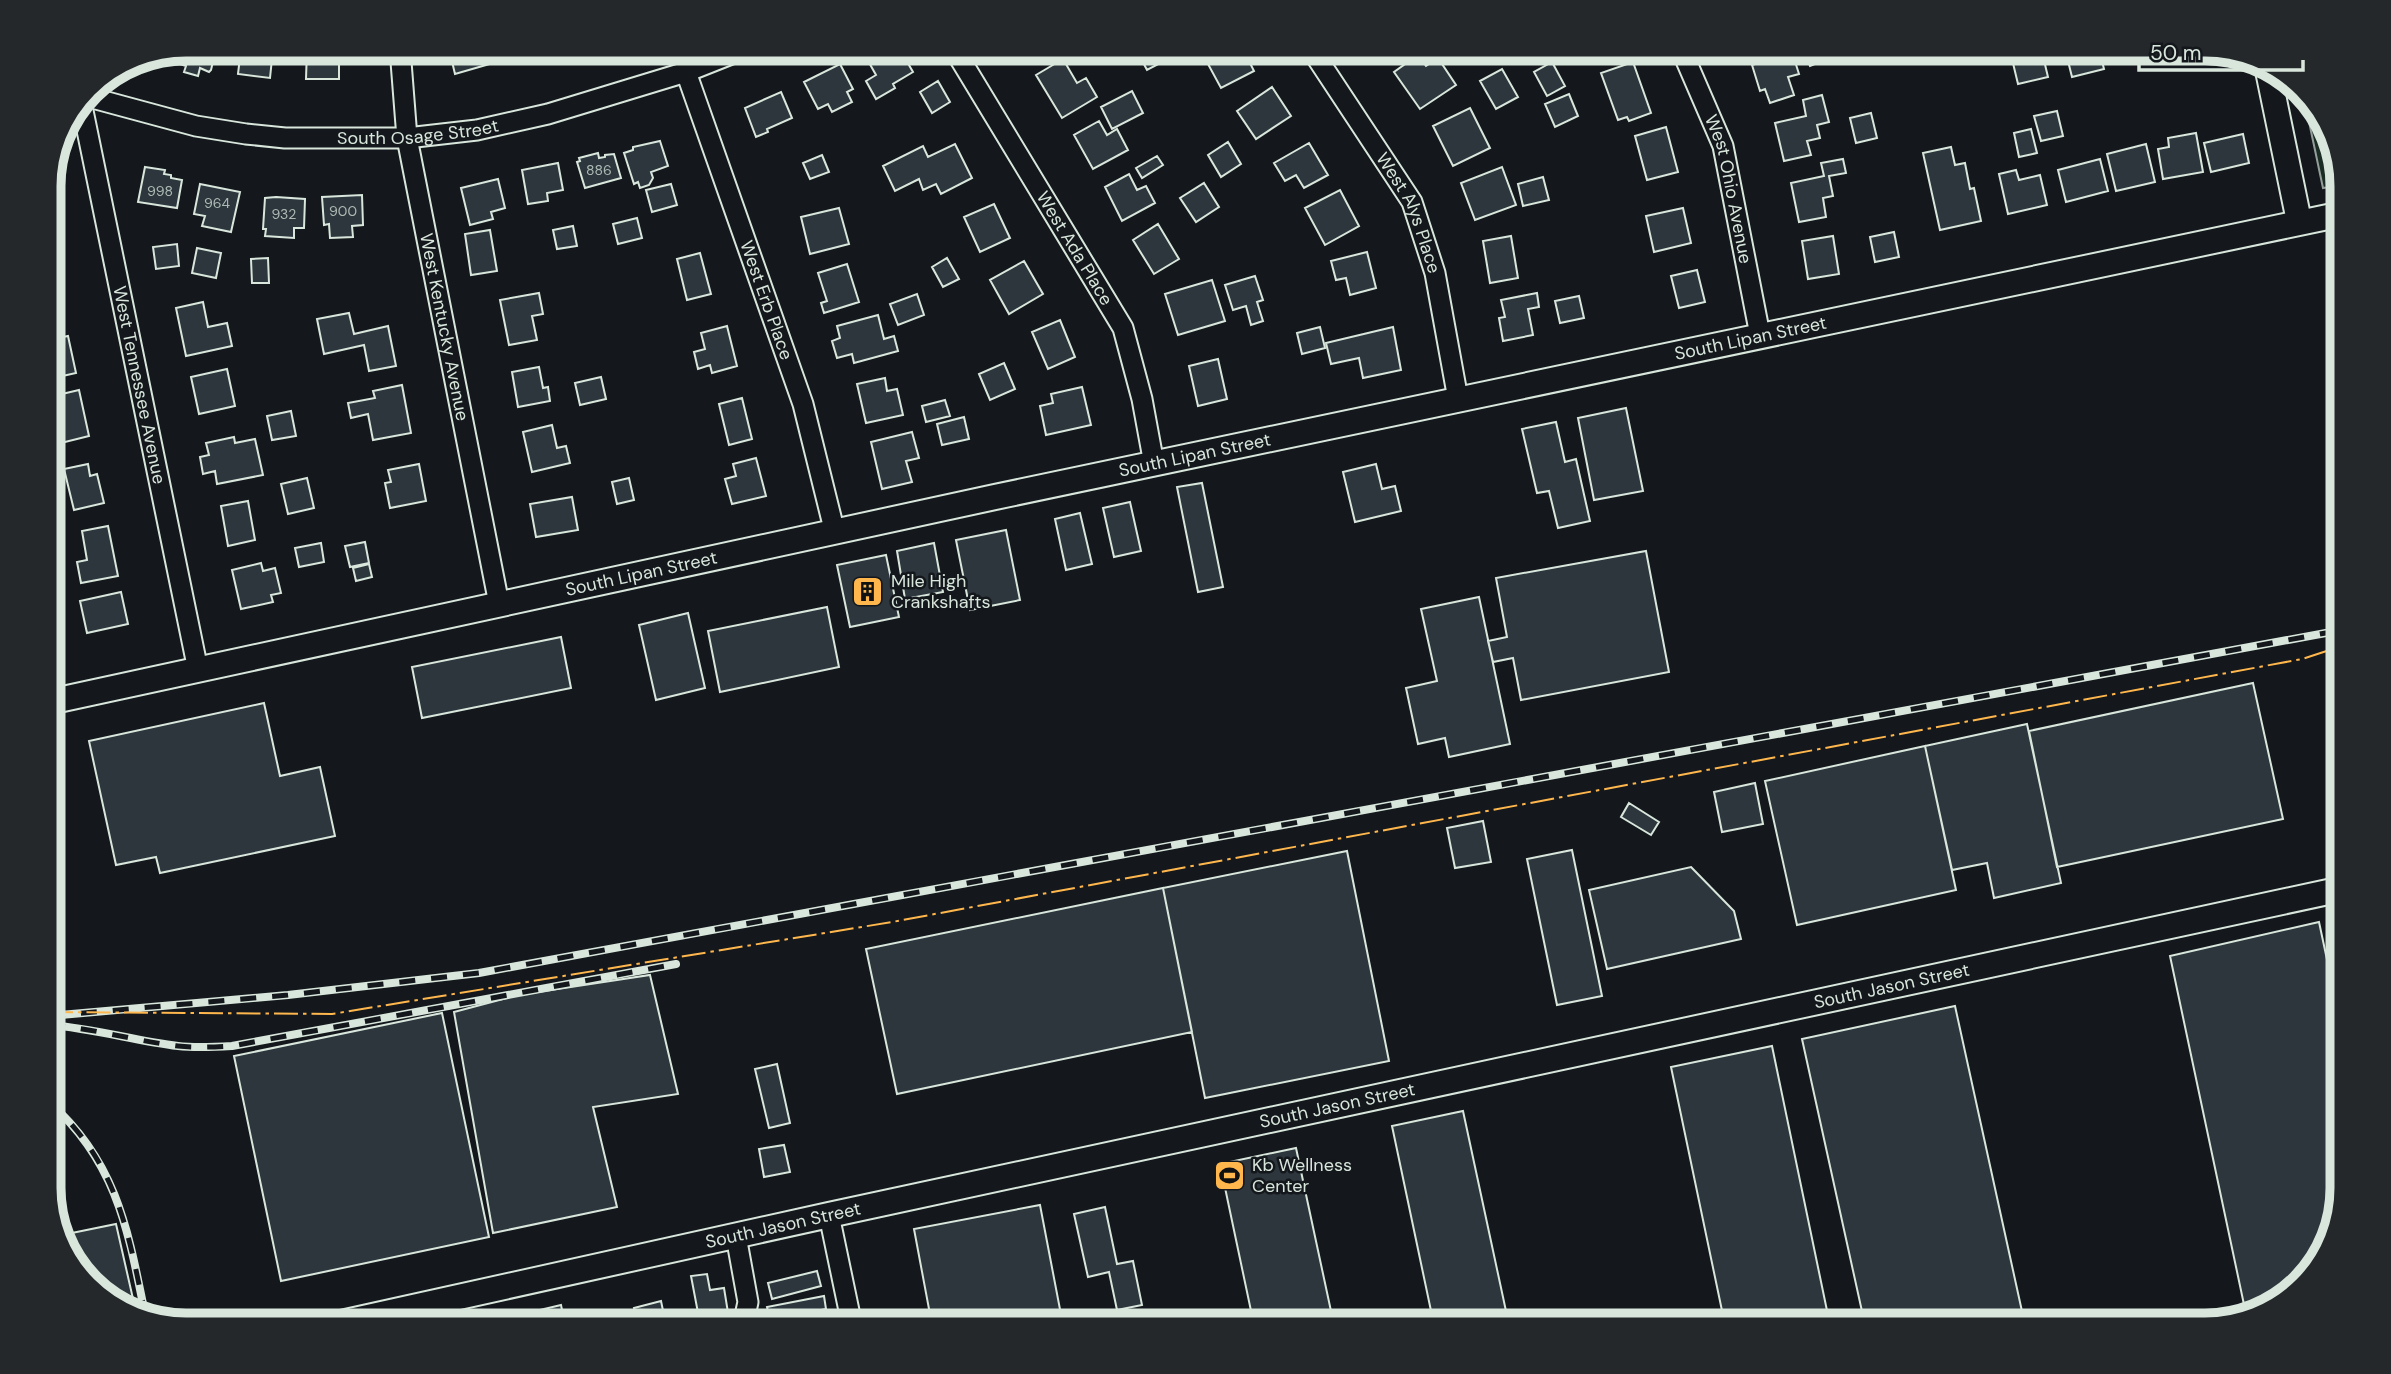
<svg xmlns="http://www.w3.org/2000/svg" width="2391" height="1374" viewBox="0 0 2391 1374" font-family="'DM Sans',sans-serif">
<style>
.green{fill:#1a2d24;stroke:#939e99;stroke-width:2}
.building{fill:#2c363c;stroke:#d8e6dc;stroke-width:2}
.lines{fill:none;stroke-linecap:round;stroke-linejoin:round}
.minor-casing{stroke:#d8e6dc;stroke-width:23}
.tertiary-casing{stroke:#d8e6dc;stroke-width:28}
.minor{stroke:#14181c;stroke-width:19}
.tertiary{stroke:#14181c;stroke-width:24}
.rail-casing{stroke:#d8e6dc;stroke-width:8}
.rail{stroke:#14181c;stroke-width:5;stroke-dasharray:16;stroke-linecap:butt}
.power{stroke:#ffb74d;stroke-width:2;stroke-dasharray:24 5 3.5 5;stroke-linecap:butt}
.labels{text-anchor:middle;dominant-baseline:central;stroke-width:5;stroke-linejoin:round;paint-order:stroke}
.number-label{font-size:14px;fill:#adbab4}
.street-label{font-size:18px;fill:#d8e6dc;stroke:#14181c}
.poi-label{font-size:18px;fill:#d8e6dc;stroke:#14181c;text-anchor:start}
.rim{fill:none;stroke:#d8e6dc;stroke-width:9}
</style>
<rect width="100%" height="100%" fill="#14181c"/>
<path class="green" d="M2304,98L2323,117L2342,178V185L2323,188Z"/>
<path class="building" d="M186,49H216L211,70L209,72L200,68L198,76L184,72L186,66L177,63L181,50Z
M241,49H273L270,78L238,74Z
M307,49H327V56H339V79H306Z
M449,49H490L493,63L455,74Z
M516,49H550L546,50L547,52L518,60Z
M869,49H907L912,57L906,60L913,72L893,84L895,88L876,99L866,81L876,75L863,52Z
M1140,49H1163L1168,59L1147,70L1137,51Z
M1210,49H1243L1254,71L1221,88L1202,53Z
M1803,49H1830L1833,57L1810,66Z
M2065,49H2099L2104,69L2072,77Z
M1792,52L1799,74L1788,77L1794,95L1770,103L1765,89L1760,91L1752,65Z
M2042,52L2048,77L2018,84L2012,59Z
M1418,55L1426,66L1438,58L1456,85L1420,109L1394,72Z
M1063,59L1077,83L1086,78L1097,97L1062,118L1036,75Z
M1552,62L1565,86L1547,96L1534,72Z
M1633,62L1651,113L1629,121L1627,117L1618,120L1601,73Z
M840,64L853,89L847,92L852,102L832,112L828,104L818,109L804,82Z
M1502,69L1518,97L1496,109L1480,81Z
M938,81L950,102L932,113L920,92Z
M1272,87L1291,116L1256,139L1237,111Z
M1132,91L1143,113L1112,129L1101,107Z
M781,92L792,118L767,129L768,132L756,137L745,108Z
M1569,94L1578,116L1555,127L1545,104Z
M1822,95L1829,122L1817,125L1820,138L1807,141L1811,155L1784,161L1775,123L1806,116L1803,100Z
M1470,108L1490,148L1453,166L1433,126Z
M2057,111L2063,136L2041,141L2034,116Z
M1871,113L1877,138L1856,143L1850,118Z
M1099,121L1107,135L1117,129L1128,150L1093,169L1074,135Z
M1666,127L1678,172L1647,180L1635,136Z
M2031,129L2037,153L2019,157L2014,133Z
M2196,133L2203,172L2163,179L2158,149L2169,147L2168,138Z
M2243,134L2249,163L2211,172L2204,143Z
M660,141L668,166L651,172L653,178L649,185L640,188L638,182L634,184L624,153L633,150V147Z
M1228,142L1241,164L1221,177L1208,155Z
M1309,143L1328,175L1304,188L1296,175L1285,181L1274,163Z
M955,144L972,178L941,194L936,184L923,190L919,179L895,191L883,166L923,146L928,157Z
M2146,144L2155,182L2116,191L2107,154Z
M1951,147L1955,165L1965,163L1970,189L1974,188L1981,221L1940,230L1923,153Z
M598,153L599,158L605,157V155L614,154L621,178L585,188L577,162L580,161L579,158Z
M822,155L829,172L810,179L803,163Z
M1157,156L1163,165L1142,178L1136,168Z
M1843,159L1846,173L1829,176L1833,196L1823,198L1826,217L1799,222L1791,183L1824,176L1821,163Z
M2100,159L2108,191L2066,202L2058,170Z
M558,163L563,190L547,193L548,201L528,204L522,170Z
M145,167L165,170L164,174L171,175V178L182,180L177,208L138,202Z
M1502,167L1516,205L1475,220L1461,183Z
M2016,170L2019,180L2040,175L2047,205L2008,214L1999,174Z
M1129,174L1137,190L1146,186L1155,203L1122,221L1105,187Z
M1543,177L1549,200L1523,206L1518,184Z
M498,179L505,208L491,212L493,219L470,225L461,188Z
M1204,183L1219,207L1196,222L1180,198Z
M200,184L240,192L231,232L202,226L205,216L194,214Z
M671,184L677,205L652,212L646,190Z
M1340,190L1359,226L1325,245L1305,208Z
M362,195L363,225L352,226L353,237L330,238L329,224L324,225L322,197Z
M276,197L305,199L304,228H294V238L265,236L266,229H263L265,198Z
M994,204L1010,238L980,252L964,217Z
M839,208L849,244L810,254L801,217Z
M1683,208L1691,243L1654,252L1646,216Z
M637,218L642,238L618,244L613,224Z
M1158,224L1179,259L1154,274L1133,240Z
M573,226L577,246L557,249L553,230Z
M490,230L497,271L471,275L465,234Z
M1894,232L1899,257L1875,262L1870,237Z
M1511,236L1518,278L1490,283L1483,241Z
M1833,236L1839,274L1808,279L1802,241Z
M177,244L179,266L156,269L153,247Z
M197,248L221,253L216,278L192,273Z
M1367,252L1376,288L1350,295L1346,278L1336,280L1331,261Z
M700,253L711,294L687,300L677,259Z
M268,258L269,283H252L251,259Z
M947,258L959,279L943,287L932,267Z
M1024,261L1043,294L1009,314L990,280Z
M847,264L859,302L824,313L821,303L827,301L818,273Z
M1697,270L1705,302L1679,308L1671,276Z
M52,271L59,309L49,311V272Z
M1255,276L1263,300L1257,302L1263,321L1251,325L1246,306L1233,310L1225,285Z
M1212,280L1225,321L1178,335L1165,294Z
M539,293L543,314L532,316L537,340L509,345L500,300Z
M1537,293L1539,307L1528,309L1533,335L1503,341L1499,318L1505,317L1501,300Z
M917,294L924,315L898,325L890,304Z
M1579,296L1584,318L1560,323L1555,301Z
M203,302L208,327L227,323L232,346L186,356L176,308Z
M349,313L354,334L388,326L396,366L369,371L364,345L324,354L317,319Z
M878,315L884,339L894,336L898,351L854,363L852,354L837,358L832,341L840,338L837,326Z
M1060,320L1075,357L1048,369L1032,332Z
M727,326L737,366L712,373L710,365L698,369L694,352L705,349L701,333Z
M1320,327L1325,348L1302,354L1297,333Z
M1393,327L1401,370L1363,378L1359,358L1331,364L1326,343Z
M68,336L76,373L49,379V340Z
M1218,359L1227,399L1198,406L1189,366Z
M1004,363L1015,389L990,400L979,374Z
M539,367L543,388L548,387L550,401L518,407L512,372Z
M227,369L235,406L199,414L191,377Z
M601,377L606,399L580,405L575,383Z
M885,378L887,391L897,389L903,415L866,423L857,384Z
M402,385L411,433L373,440L368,414L351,418L348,403L375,398L373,391Z
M1082,387L1091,425L1046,435L1040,406L1053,403L1051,394Z
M79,390L89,436L49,446V397Z
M742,398L752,439L729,445L719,404Z
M945,400L950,416L926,422L922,406Z
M1626,408L1643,491L1594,500L1578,418Z
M291,411L296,436L272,440L267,416Z
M964,417L969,439L942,445L937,424Z
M1556,422L1565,462L1576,459L1590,521L1558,528L1549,491L1537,493L1522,429Z
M552,425L557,448L566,446L570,463L532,472L523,432Z
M912,432L919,458L906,461L912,482L882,489L871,442Z
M234,437L235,443L255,439L263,475L217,484L215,471L203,474L200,457L209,455L206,443Z
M756,458L766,496L732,504L725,479L736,476L733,464Z
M88,464L90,476L97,474L104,503L74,510L64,469Z
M419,464L426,501L390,508L385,483L391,482L388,470Z
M1376,464L1382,489L1395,486L1401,511L1355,522L1343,472Z
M307,478L314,508L288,514L281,484Z
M629,478L634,500L617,504L612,482Z
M1202,483L1223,587L1198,592L1177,487Z
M572,497L578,530L536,537L530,504Z
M248,501L255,540L228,546L221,506Z
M1130,502L1141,551L1114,557L1103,508Z
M1080,513L1092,564L1066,570L1055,519Z
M58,526L63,548L49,552V528Z
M108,526L118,576L81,583L77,562L87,560L82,531Z
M1006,530L1020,600L970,610L956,540Z
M365,542L369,563L350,567L345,546Z
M321,543L324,562L299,567L295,548Z
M934,543L943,592L905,599L897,551Z
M1646,551L1669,672L1521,700L1513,658L1493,662L1488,641L1507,637L1496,578Z
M886,555L899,617L850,627L837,565Z
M261,563L263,571L275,568L281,593L271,595L273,602L241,609L232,570Z
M369,564L372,577L356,581L353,568Z
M121,592L128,624L87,633L80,601Z
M1479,597L1510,744L1449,757L1445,738L1418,744L1406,688L1437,681L1421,609Z
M827,607L839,667L720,692L708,631Z
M688,613L705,688L656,700L639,625Z
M561,637L571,688L422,718L412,667Z
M2253,683L2283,819L2057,867L2029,731Z
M264,703L280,776L320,767L335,836L160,873L156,857L116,865L89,741Z
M2027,724L2061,883L1994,898L1987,863L1952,870L1925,746Z
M1925,746L1956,890L1797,925L1765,781Z
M1755,783L1763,824L1722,832L1714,792Z
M1629,803L1659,822L1651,835L1621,817Z
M1483,821L1491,862L1455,868L1447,828Z
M1572,850L1602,996L1557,1005L1527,859Z
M1347,851L1389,1061L1205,1098L1163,888Z
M1691,867L1734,911L1741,939L1607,969L1589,890Z
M1163,888L1192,1032L897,1094L866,949Z
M2319,922L2342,1030V1188L2324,1256L2274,1306L2246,1314L2170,956Z
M650,975L678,1094L593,1107L617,1207L493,1233L454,1012L518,995Z
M1955,1006L2025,1325H1865L1802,1039Z
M442,1013L489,1237L281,1281L234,1056Z
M1772,1046L1830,1325H1725L1671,1067Z
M777,1064L790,1123L769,1128L755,1069Z
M1463,1111L1509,1325H1434L1392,1126Z
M784,1145L790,1172L764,1177L759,1149Z
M1296,1148L1334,1325H1254L1220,1164Z
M1040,1205L1063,1325H932L914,1229Z
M1105,1207L1117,1264L1133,1261L1142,1305L1117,1310L1109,1272L1088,1277L1074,1214Z
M116,1224L136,1312L118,1307L72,1264L62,1235Z
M817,1271L821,1286L772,1299L768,1283Z
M707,1274L710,1290L724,1288L730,1325H697L696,1319L699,1318L691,1276Z
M824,1296L826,1309L770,1320L767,1307Z
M661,1301L666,1325H638L634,1308Z
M561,1305L565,1325H526L523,1314Z
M599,1312L600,1320L613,1317L615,1325H588L586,1315Z
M510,1314L513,1325H460Z"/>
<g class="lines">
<defs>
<g id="minor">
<path id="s1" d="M400,49L407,138L499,604"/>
<path id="s2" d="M954,49L1123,328L1142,399L1154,464"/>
<path id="s3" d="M1311,49L1412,202L1435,273L1458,399"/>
<path id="s4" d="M1681,49L1723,146L1760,335"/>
<path id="s5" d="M686,72L803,404L835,533"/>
<path id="s6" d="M85,96L196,126L246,134L285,138H407L477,130L548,114L686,72L744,49"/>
<path id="s7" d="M81,101L198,670"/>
<path d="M829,1215L852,1325"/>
<path d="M736,1236L748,1302L743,1325"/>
</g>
<g id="tertiary">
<path d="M2267,66L2299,221"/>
<path id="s8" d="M49,702L995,497L2342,214"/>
<path id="s9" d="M332,1325L829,1215L2342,889"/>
</g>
</defs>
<use href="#minor" class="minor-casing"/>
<use href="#tertiary" class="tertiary-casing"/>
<use href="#minor" class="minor"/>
<use href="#tertiary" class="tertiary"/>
<defs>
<path id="rail" d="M49,1016L288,995L479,973L2342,630
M49,1025C93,1028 135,1041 178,1046C196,1048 214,1047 232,1046L676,964
M49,1102C117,1162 128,1230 145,1314"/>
</defs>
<use href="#rail" class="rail-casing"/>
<use href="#rail" class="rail"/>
<path class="power" d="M49,1012L332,1014L892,922L2302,659L2342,646"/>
</g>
<defs>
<symbol id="building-square" viewBox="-11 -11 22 22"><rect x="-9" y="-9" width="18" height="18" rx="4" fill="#ffb74d" stroke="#14181c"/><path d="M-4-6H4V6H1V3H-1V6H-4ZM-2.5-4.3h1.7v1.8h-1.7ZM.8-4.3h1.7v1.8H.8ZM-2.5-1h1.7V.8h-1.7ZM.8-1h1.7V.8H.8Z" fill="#111"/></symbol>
<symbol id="stadium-square" viewBox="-11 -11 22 22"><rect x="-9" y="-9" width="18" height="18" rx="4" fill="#ffb74d" stroke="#14181c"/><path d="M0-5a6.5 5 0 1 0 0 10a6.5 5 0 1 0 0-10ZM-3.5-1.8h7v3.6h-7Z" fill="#111"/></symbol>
</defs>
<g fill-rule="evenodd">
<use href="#building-square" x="850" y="574" width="35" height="35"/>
<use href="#stadium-square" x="1212" y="1158" width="35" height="35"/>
</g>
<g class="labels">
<g class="number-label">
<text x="599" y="170">886</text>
<text x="160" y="191">998</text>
<text x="217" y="203">964</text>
<text x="343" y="211">900</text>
<text x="284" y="214">932</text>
</g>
<g class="street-label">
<text stroke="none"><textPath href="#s6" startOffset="338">South Osage Street</textPath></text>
<text stroke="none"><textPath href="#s4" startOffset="149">West Ohio Avenue</textPath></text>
<text stroke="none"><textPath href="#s3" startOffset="192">West Alys Place</textPath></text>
<text stroke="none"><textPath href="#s2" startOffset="233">West Ada Place</textPath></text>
<text stroke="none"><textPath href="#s5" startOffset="242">West Erb Place</textPath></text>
<text stroke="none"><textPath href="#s1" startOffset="282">West Kentucky Avenue</textPath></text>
<text stroke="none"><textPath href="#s8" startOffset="1740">South Lipan Street</textPath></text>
<text stroke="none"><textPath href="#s7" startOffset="290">West Tennessee Avenue</textPath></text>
<text stroke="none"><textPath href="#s8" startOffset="1172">South Lipan Street</textPath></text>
<text stroke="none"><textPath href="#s8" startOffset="606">South Lipan Street</textPath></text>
<text stroke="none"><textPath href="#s9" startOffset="1596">South Jason Street</textPath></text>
<text stroke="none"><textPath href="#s9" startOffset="1029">South Jason Street</textPath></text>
<text stroke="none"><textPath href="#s9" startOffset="462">South Jason Street</textPath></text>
</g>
<g class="poi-label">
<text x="891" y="581">Mile High<tspan x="891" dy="21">Crankshafts</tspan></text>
<text x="1252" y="1165">Kb Wellness<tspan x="1252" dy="21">Center</tspan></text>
</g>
</g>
<path d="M0 0H2391V1374H0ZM186 61H2205A125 125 0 0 1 2330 186V1188A125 125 0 0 1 2205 1313H186A125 125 0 0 1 61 1188V186A125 125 0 0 1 186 61Z" fill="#24282b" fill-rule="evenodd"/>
<path class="rim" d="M186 61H2205A125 125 0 0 1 2330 186V1188A125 125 0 0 1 2205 1313H186A125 125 0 0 1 61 1188V186A125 125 0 0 1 186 61Z"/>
<path d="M2139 60v10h164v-10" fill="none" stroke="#d8e6dc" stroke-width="3.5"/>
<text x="2150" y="60" font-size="21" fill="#d8e6dc" stroke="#14181c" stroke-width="5" paint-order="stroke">50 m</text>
</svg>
